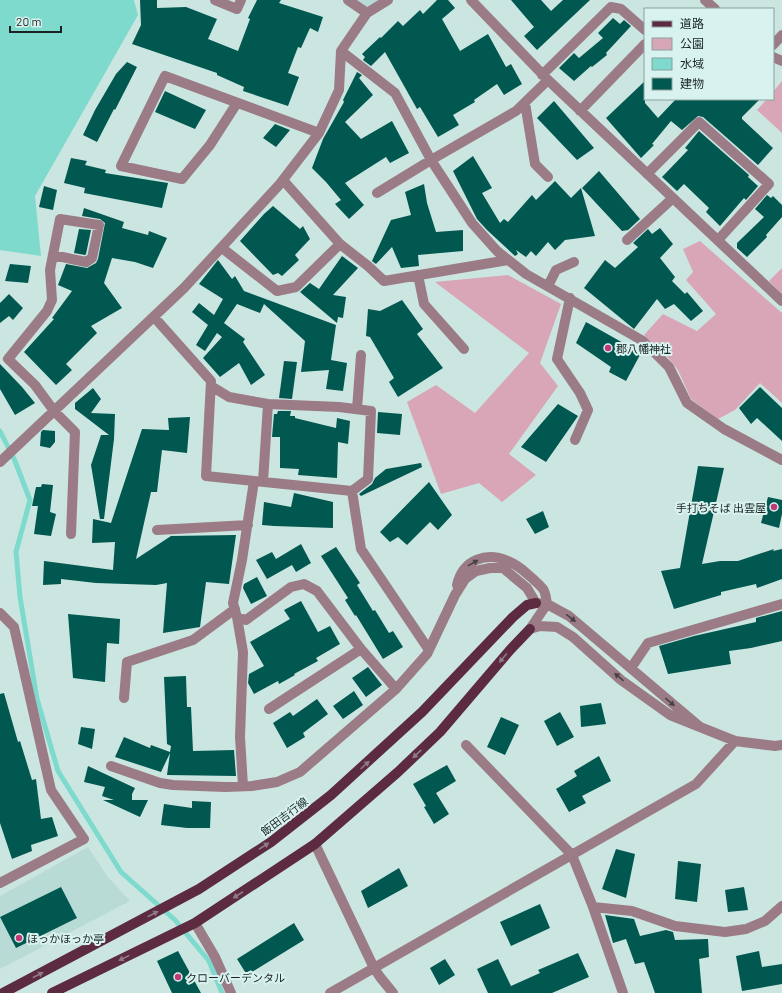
<svg xmlns="http://www.w3.org/2000/svg" width="782" height="993" viewBox="0 0 782 993" font-family="Barlow,'Noto Sans JP',sans-serif">
<style>
.built{fill:#b8dbd5}
.green{fill:#d8a6b7}
.water{fill:#7ddacd}
.lines{fill:none;stroke-linecap:round;stroke-linejoin:round}
.stream{stroke:#7ddacd;stroke-width:5}
.building{fill:#015850}
.minor{stroke:#9b7c86;stroke-width:10}
.major{stroke:#5d2b3f;stroke-width:10}
.oneway{fill:#464245}
.oneway2{fill:#8e7b85}
.poi-dot{fill:#c03876;stroke:#d8f3ef;stroke-width:1.5}
.labels{text-anchor:middle;dominant-baseline:central;stroke-width:4;stroke-linejoin:round;paint-order:stroke}
.poi-label{font-size:11px;fill:#192322;stroke:#d8f3ef;text-anchor:start}
.street-label{font-size:11px;fill:#192322;stroke:#d8f3ef}
</style>
<rect width="100%" height="100%" fill="#cbe6e1"/>
<path class="built" d="M357,0H379L366,8Z
M88,847L108,877L130,901L0,969V896Z"/>
<path class="green" d="M782,81V133L757,110L767,99H773V92Z
M700,241L782,313V403L760,383L735,410L718,419L691,399L678,370L665,354L644,335L663,314L697,331L716,314L686,280L693,272L683,249Z
M782,268V294L769,281Z
M508,275L561,304L540,363L558,386L509,454L536,475L502,502L479,483L441,494L407,402L436,385L475,413L529,353L435,282Z"/>
<path class="water" d="M0,0H134L138,15L35,196L41,256L0,250Z"/>
<g class="lines">
<path class="stream" d="M0,431L15,461L30,500L16,552L20,597L37,699L58,771L121,872L175,920L209,961L222,993"/>
</g>
<path class="building" d="M140,0H157V8L186,7L217,19L208,39L238,51L250,19L248,18L257,0H281L279,3L323,17L318,32L310,28L301,48L298,47L288,73L299,77L288,106L243,91L244,87L217,75V73L132,44L141,25Z
M437,0H448L455,8L442,19L460,51L488,34L506,67L511,64L522,84L504,95L497,84L474,100L475,102L453,115L459,125L438,137L420,107L417,109L385,52L371,66L363,60L365,57L362,54L380,37L381,38L398,21L403,26L420,10L423,14Z
M511,0H541L551,11L563,0H590L537,50L524,36L534,27Z
M613,18L620,24L624,20L631,26L606,53L607,55L592,67L591,66L574,81L559,68L574,53L579,58L603,38L598,33Z
M127,62L137,67L115,110L114,109L97,142L83,135L95,110L116,74Z
M357,72L362,75L359,78L373,95L345,122L361,139L392,121L409,153L390,163L386,157L345,183L364,205L349,219L335,204L341,200L326,182L312,168L323,139L344,102L343,100Z
M645,81V103L658,118L676,99H760L742,117V119L773,148L758,165L703,117L698,116L682,130L671,121L652,144L654,145L641,158L606,118Z
M165,91L206,110L195,129L155,112Z
M554,101L594,148L577,160L537,118Z
M275,124L290,130L276,147L263,138Z
M699,131L749,175L748,177L758,186L746,200L744,198L720,226L706,212L709,208L684,184L677,191L662,177L688,150L685,148Z
M473,156L492,188L482,193L500,223L504,219L508,222L532,195L536,200L555,181L571,198L581,188L595,236L565,240L555,250L548,242L536,256L531,251L526,257L516,250L518,254L515,256L487,230L477,219L453,171Z
M71,158L87,161L85,165L106,170L105,173L168,183L162,208L84,193L85,188L64,183Z
M599,171L640,219L627,231L628,230L622,231L582,188Z
M424,184L427,203L436,232L463,230V251L418,255L419,266L401,268L392,247L376,264L372,261L391,220L411,215L405,192Z
M44,186L57,190L53,210L39,207Z
M767,195L771,198L773,196L782,205V217L766,235L767,237L747,257L737,248V243L764,217L755,209Z
M273,206L300,229L303,226L310,239L295,255L299,260L282,276L278,273L273,275L240,241L264,214Z
M84,208L124,222L122,228L148,235L149,231L167,238L153,268L135,262L112,258L104,283L122,308L91,326L97,333L66,364L72,370L56,385L24,352L54,319L52,318L72,291L58,285L66,264L87,268L96,263L98,259L105,223L100,219L82,216Z
M660,228L673,244L660,258L675,277L672,281L685,294L687,292L703,311L691,321L674,304L665,309L657,299L634,329L584,288L605,260L615,268L638,247L633,243L648,229L652,234Z
M79,229L91,230L86,254L85,255L74,253Z
M342,256L358,268L333,295L346,297L343,318L338,317L337,323L300,292L310,283L319,289Z
M218,260L232,279L235,276L244,291L336,325L331,360L347,363L343,391L326,389L329,370L301,372L305,341L264,304L260,313L237,304L224,323L245,339L243,342L265,375L251,385L239,363L220,377L203,358L222,337L217,333L205,351L196,345L208,325L192,312L199,303L214,315L223,299L199,284Z
M10,264L31,266L28,283L5,281Z
M9,294L23,308L13,320L9,316L0,323V303Z
M402,300L423,329L417,334L443,368L398,397L389,382L394,378L370,337L366,336L368,309L380,311Z
M586,322L641,353L626,381L609,372L611,367L576,343Z
M284,361L297,362L292,399L279,398Z
M0,364L22,387L35,403L15,415L0,389Z
M760,387L782,408V441L757,418L751,424L739,408Z
M93,388L101,399L91,413L115,414L114,439L104,519H100L91,465L101,435H109L75,409V403Z
M558,404L578,416L546,462L521,447Z
M278,411H291L290,416H295V418L336,428L337,418L350,421L348,444L338,442L337,478L298,475L299,469L280,468V437H272L274,414H277Z
M378,412L402,414L400,435L377,433Z
M190,417L187,453L162,450L157,492H151L136,559L171,536L236,535L229,584L206,582L200,627L163,633L167,583L156,585L96,583L61,579V584L43,585L44,561L113,570L115,542L92,543L93,519L111,523L142,429L169,430L168,418Z
M43,430L55,431V442L50,448L40,446L41,432Z
M421,463L422,467L361,496L359,494L372,484L375,478L386,469Z
M698,466L724,468L702,564L720,561H738L774,549L773,551L782,549V579L757,588L756,584L721,592V595L674,609L661,571L680,568Z
M429,482L452,515L438,530L430,522L407,545L398,537L390,542L380,532Z
M42,484L53,485L50,512L56,514L51,536L34,534L38,506H32L36,487H41Z
M294,493L333,502V528L274,526L262,525L264,502L291,507Z
M768,497L782,500V514L779,528L761,523Z
M543,511L549,527L535,534L526,519Z
M301,544L311,563L296,572L292,565L267,579L256,560L272,552L276,559Z
M336,547L360,583L357,585L373,611L375,610L389,633L393,631L403,647L383,659L356,615L355,616L345,600L348,598L321,556Z
M257,577L267,596L251,604L243,588L244,584Z
M301,601L318,632L330,626L340,644L316,658L318,661L294,674L295,675L279,684L278,681L254,694L248,683L249,674L264,666L250,642L290,619L284,610Z
M782,611V641L751,648L729,651L731,664L668,674L659,646L694,636L756,622V618Z
M68,614L120,619L119,644L107,643L105,682L73,678Z
M368,667L382,685L366,697L352,678Z
M186,676L187,707H191L193,751L234,750L236,776L167,775L170,753L161,772L115,757L124,737L150,748L151,745L170,752L171,746L167,744L164,677Z
M354,691L363,705L343,719L333,706Z
M4,693L18,742L20,741L32,780L36,779L41,819L52,817L58,836L31,845L32,851L12,859L0,823V694Z
M317,699L328,714L303,733L305,737L287,748L273,723L290,712L293,716Z
M601,703L606,724L581,727L580,706Z
M560,712L574,737L557,746L544,721Z
M501,717L519,725L505,755L487,747Z
M81,727L95,729L92,749L78,744Z
M599,756L611,781L582,796L586,803L569,812L556,789L577,776L574,771Z
M447,765L456,781L436,793L449,814L434,824L424,807L426,806L413,784Z
M88,766L135,788L132,794V800H148L140,817L103,800H114L102,796L105,787L84,782Z
M192,801L211,802L210,828H187L161,825L164,804L192,808Z
M616,849L635,854L626,898L602,889Z
M678,861L701,864L697,902L675,899Z
M399,868L408,886L368,908L361,891Z
M61,887L77,918L16,948L0,917Z
M744,887L748,910L728,912L725,890Z
M540,904L550,928L511,946L500,922Z
M605,915L634,919L640,936L666,930L673,932L675,940L708,939L709,957L699,959L702,993H655L644,962L635,964L626,939L613,943Z
M294,923L304,940L247,975L237,959Z
M178,951L201,993H172L157,961Z
M759,951L762,967L782,964V984L742,991L736,956Z
M578,953L589,977L552,993H488L477,969L498,959L511,986L540,973L538,970Z
M445,959L455,975L439,985L430,968Z"/>
<g class="lines">
<path class="minor" d="M215,0L237,9L241,0
M348,0L367,13
M471,0L548,80L782,301
M705,0L715,9
M773,45L782,35
M341,51L395,93L431,160L472,223L497,251L526,274L643,341L669,367L687,403L724,429L782,460
M773,57L782,61
M542,75L611,7L621,9L645,30
M237,103L210,145L182,179L121,166L165,76L319,133
M525,103L535,164L548,177
M580,111L645,44
M647,174L699,122L769,184L718,240
M283,180L340,244L368,266L384,281L508,260
M377,193L431,160L516,111L548,80
M627,240L673,198
M222,248L277,291L296,287L340,244
M53,255L86,262L92,258L99,225L60,219L50,270L52,300L47,311L8,359L35,385L54,411L75,432L71,534
M418,275L424,304L464,349
M548,286L556,270L574,262
M570,298L557,359L580,393L588,410L575,440
M154,317L211,381L206,476L254,481L242,560L233,603L237,617L246,620L291,587L304,584L317,591L361,649L396,689
M211,386L229,397L268,404L339,407L371,411L368,479L352,491L254,481
M357,409L361,355
M0,462L184,288L279,185L319,133L339,90L341,51L367,13L388,0
M263,482L268,404
M352,491L361,549L429,650
M157,530L248,525
M457,585C463,559 487,551 510,562C518,565 525,572 532,578C536,582 540,585 543,589C546,593 546,599 547,604L530,629
M0,613L14,627L51,790L84,839L0,883
M237,617L243,652L240,737L243,786
M530,629L540,626L557,627L573,637L621,680L670,715L735,741L775,746L782,745
M631,668L648,643L782,604
M124,698L127,662L193,640L235,609
M269,709L361,649
M466,745L572,855L593,907L623,993
M111,766L160,783L173,785L225,787L252,786L277,782L300,772L396,689L427,654L455,595L465,579L476,571L490,568H503L527,588L536,603L547,604L569,616L699,726
M315,844L374,968L380,977L393,993
M593,907L632,911L675,926L725,932L746,929L765,921L782,906
M195,923L215,957L231,993
M330,993L696,784L735,741"/>
<path class="major" d="M3,993L199,889L271,842L331,795L422,712L513,617L527,605L536,603
M52,993L195,923L315,844L398,772L440,732L510,650L530,629"/>
</g>
<defs><path id="oneway-solid" d="M-6-.8H1V-3.2L6.5 0L1 3.2V.8H-6Z"/></defs>
<g class="oneway">
<use href="#oneway-solid" transform="translate(473 563) rotate(-29)"/>
<use href="#oneway-solid" transform="translate(571 618) rotate(38)"/>
<use href="#oneway-solid" transform="translate(619 677) rotate(-140)"/>
<use href="#oneway-solid" transform="translate(670 702) rotate(40)"/>
</g>
<g class="oneway2">
<use href="#oneway-solid" transform="translate(503 658) rotate(130)"/>
<use href="#oneway-solid" transform="translate(417 754) rotate(137)"/>
<use href="#oneway-solid" transform="translate(365 765) rotate(-42)"/>
<use href="#oneway-solid" transform="translate(264 846) rotate(-33)"/>
<use href="#oneway-solid" transform="translate(238 895) rotate(147)"/>
<use href="#oneway-solid" transform="translate(153 914) rotate(-28)"/>
<use href="#oneway-solid" transform="translate(124 958) rotate(154)"/>
<use href="#oneway-solid" transform="translate(38 975) rotate(-28)"/>
</g>
<g class="poi-dot">
<circle cx="608" cy="348" r="4"/>
<circle cx="774" cy="507" r="4"/>
<circle cx="19" cy="938" r="4"/>
<circle cx="178" cy="977" r="4"/>
</g>
<g class="labels">
<g class="poi-label">
<text x="616" y="348">郡八幡神社</text>
<text x="766" y="507" text-anchor="end">手打ちそば 出雲屋</text>
<text x="27" y="938">ほっかほっか亭</text>
<text x="186" y="977">クローバーデンタル</text>
</g>
<g class="street-label">
<text transform="translate(284 816) rotate(-37)">飯田吉行線</text>
</g>
</g>
<rect x="644" y="8" width="130" height="92" fill="#d8f3ef" stroke="#8ca09d"/>
<rect x="652" y="21" width="20" height="6" fill="#5d2b3f" stroke="#8ca09d"/>
<text x="680" y="28" font-size="12" fill="#192322">道路</text>
<rect x="652" y="38" width="20" height="12" fill="#d8a6b7" stroke="#8ca09d"/>
<text x="680" y="48" font-size="12" fill="#192322">公園</text>
<rect x="652" y="58" width="20" height="12" fill="#7ddacd" stroke="#8ca09d"/>
<text x="680" y="68" font-size="12" fill="#192322">水域</text>
<rect x="652" y="78" width="20" height="12" fill="#015850" stroke="#8ca09d"/>
<text x="680" y="88" font-size="12" fill="#192322">建物</text>
<path d="M10 26v6h51v-6" fill="none" stroke="#192322" stroke-width="2"/>
<text x="16" y="26" font-size="12" fill="#192322" stroke="#d8f3ef" stroke-width="3" paint-order="stroke">20 m</text>
</svg>
